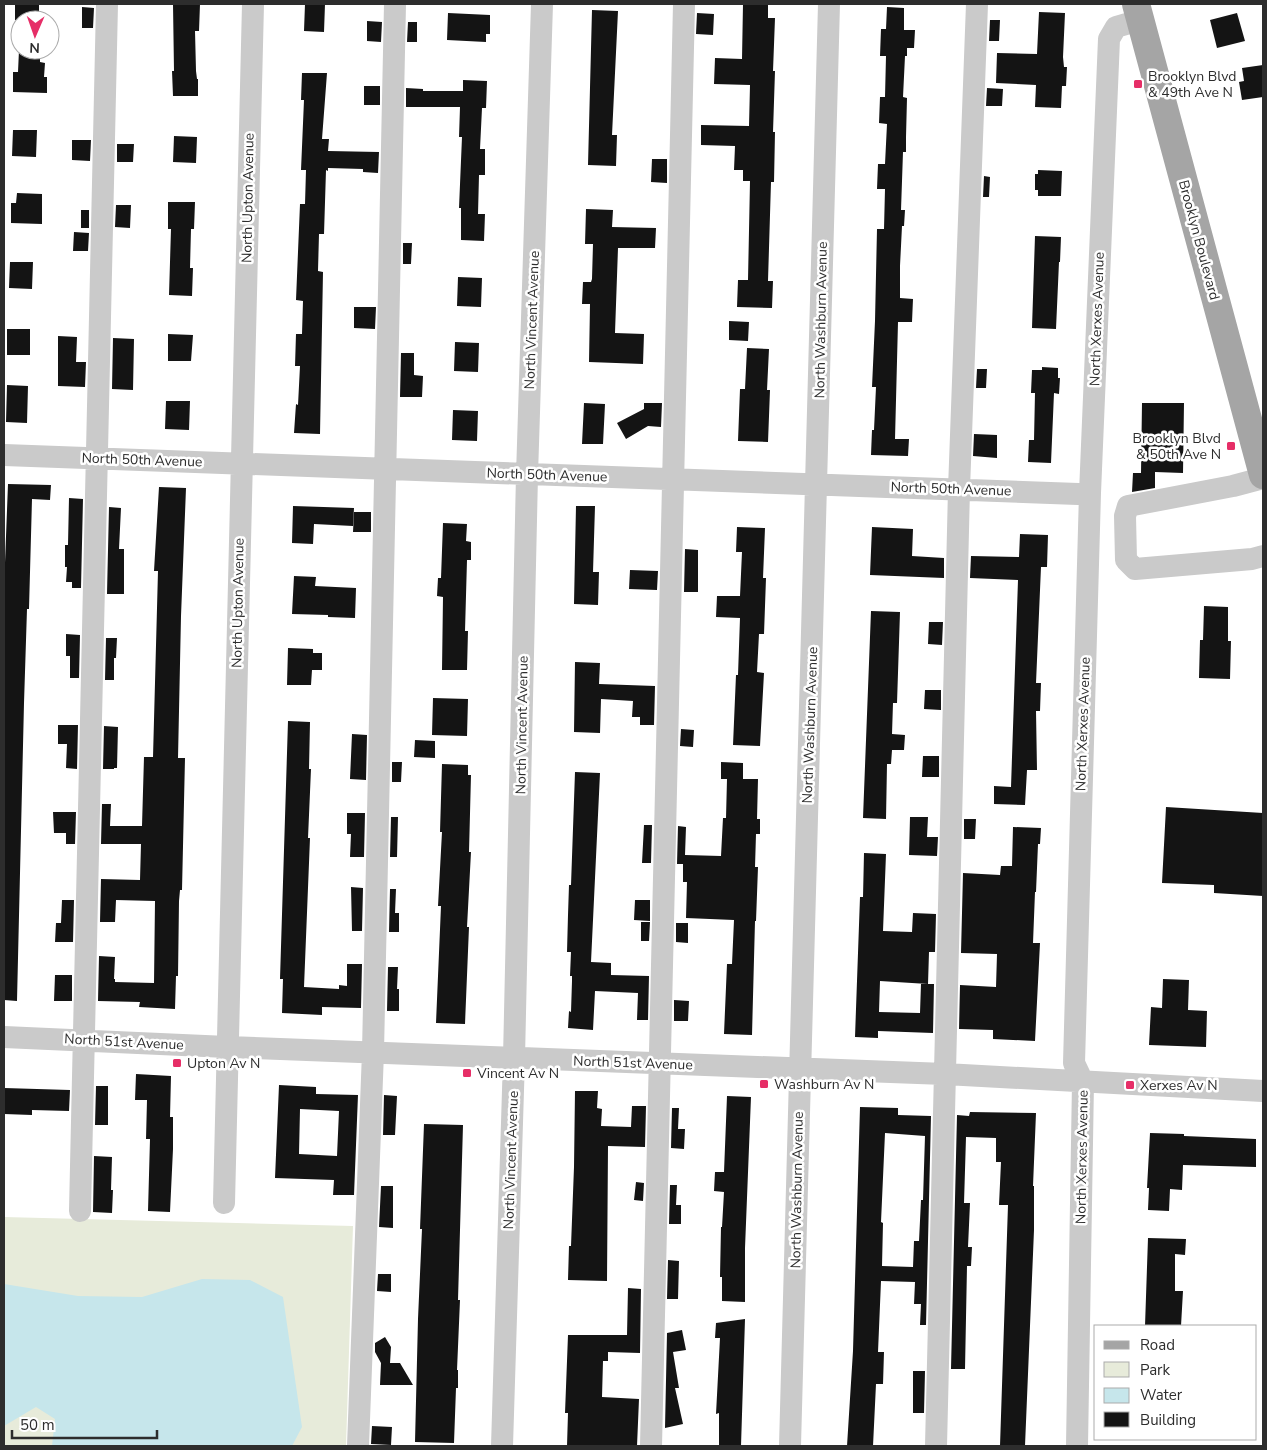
<svg xmlns="http://www.w3.org/2000/svg" width="1267" height="1450" viewBox="0 0 1267 1450" font-family="'Nunito Sans',sans-serif">
<style>
.green{fill:#e7ebda}
.water{fill:#c6e6eb}
.building{fill:#141414;fill-rule:evenodd}
.lines{fill:none;stroke-linecap:round;stroke-linejoin:round}
.minor{stroke:#cacaca;stroke-width:22}
.major{stroke:#a5a5a5;stroke-width:28}
.poi-dot{fill:#e62e67;stroke:#fff;stroke-width:2}
.labels{text-anchor:middle;dominant-baseline:central;stroke-width:5;stroke-linejoin:round;paint-order:stroke}
.poi-label{font-size:14px;fill:#2d2d2d;stroke:#fff;text-anchor:start}
.street-label{font-size:14px;fill:#2d2d2d;stroke:#fff}
</style>
<rect width="100%" height="100%" fill="#fff"/>
<path class="green" d="M4,1217L353,1226L346,1446H4Z"/>
<path class="water" d="M202,1279L250,1280L283,1297L302,1427L292,1446H52L55,1419L36,1407L4,1426V1284L78,1296L142,1297Z"/>
<path class="building" d="M15,4H39V20H15Z
M173,4H200L199,31H195L196,71L197,79H198V96H173L172,71H174Z
M305,4H325L324,32L304,31Z
M743,4H768V18H775L773,71H775L773,132H775L774,182H771L768,281H773L772,308L737,307L738,280H748L750,181H743V170H734L735,146L701,145V125L749,126L750,85L714,84L715,58L742,59Z
M82,7L94,8L93,28H82Z
M887,7L904,8V30H915L914,48H907V56H905L903,97L907,98L906,137V152H903L901,210H905L904,226H902L900,266V298L913,299L912,322H898L895,439H909L908,456L871,455L872,430H874L876,387H872L875,321L877,229H884L885,189H877L878,164H885L887,124L879,123L880,97H885L886,56H880L881,29H886Z
M592,10L618,11L612,135H617L616,166L588,165Z
M1039,12L1065,13L1063,57L1064,67H1067L1066,86H1062L1061,108L1035,107L1036,85L996,83L997,53L1037,54Z
M448,13L490,15V34H486V42L447,40Z
M697,13L714,14L713,35L696,34Z
M1237,13L1245,41L1217,48L1210,20Z
M990,20H1000L999,41H989Z
M367,21L382,22L381,42L367,41Z
M408,22H417V42H407Z
M19,50H40V62L45,63L44,77H47V93L13,92V72H18Z
M1263,65V97L1242,100L1239,82L1244,81L1242,68Z
M302,73H327L322,139H329L328,151L379,152L378,173L363,172V169L328,168V171L326,170L324,234H319L318,271L323,272L320,434L294,433L296,404L298,405L300,366H295L296,334H302L303,301L296,300L300,204H305L306,170H301L304,100H301Z
M463,80L487,81L486,108H482L480,149H485V175H479L478,214H485L484,241L461,240V208H459L462,137H459L460,107H406V88L423,89V91H463Z
M364,86H380V105H364Z
M987,88L1003,89L1002,106H986Z
M13,130H37L36,157L12,156Z
M174,136L197,137L196,163L173,162Z
M72,140H91L90,161L72,160Z
M117,144H134L133,162H117Z
M652,159H667V183L651,182Z
M1038,170L1062,171L1061,196H1038V190H1035V174H1038Z
M984,176L990,177L989,197H983Z
M17,193L42,194V224L11,223V203H16Z
M168,202H195L194,229H191L190,268H193L192,296L169,295L171,229H168Z
M116,205H131L130,228L115,227Z
M586,209L613,210L612,227L656,228L655,248H618L615,333L644,334L643,364L589,362L590,304H582L583,282H591L592,279L593,244H585Z
M81,210H89V228H81Z
M74,232L89,233L88,251H73Z
M1035,236L1061,237L1060,262H1059L1056,329L1032,328Z
M403,243H412L411,264H403Z
M10,262H33L32,289L9,288Z
M458,277L482,278L481,307L457,306Z
M354,307H376L375,329L354,328Z
M729,321L749,322L748,341L729,340Z
M7,329H30V355H7Z
M168,334L193,335L191,361H168Z
M58,336L77,337L76,362H86L85,387L58,386Z
M113,338L134,339L133,390L112,389Z
M455,342L479,343L478,372L454,371Z
M747,348L769,349L767,390H770L768,442L738,441L740,389H745Z
M401,353H414V375L423,376L422,397H400Z
M1042,367L1058,368V378H1060L1059,394L1054,393L1051,463L1028,462L1029,440H1034L1035,393H1031L1032,370H1042Z
M977,369H987L986,388H976Z
M7,385L28,386L27,423L6,422Z
M166,401H190L189,430L165,429Z
M584,403L605,404L603,444H582Z
M644,403H662L661,427L648,426L626,439L617,423L644,409Z
M1142,403H1184L1183,473L1155,472V488L1132,492L1133,473H1141Z
M453,410L478,411L477,441L452,440Z
M974,434L997,435V458L973,456Z
M8,484L51,485L50,500L32,499L29,609H27L24,703L17,1001L4,1000V589Z
M159,487L186,488L181,616L178,758H185L182,890H180L179,901L178,976H176L175,1009L139,1007L140,1002L98,1001L99,956L115,957L114,979H115V982L154,983L155,901L116,900L115,922H100L101,879L140,880L141,844H101L102,804H111L110,826H142L144,757H153L158,571H154Z
M69,498L83,499L81,588H72V582H66L67,567H65V545H68Z
M293,506L354,508L353,526L314,524L313,544L292,543Z
M576,506H595L593,572H599L598,605L574,604Z
M109,507L121,508L119,549H124V594H107Z
M354,512H371V532H353Z
M443,523L467,524L466,541L471,542V560H467L465,631H468L467,670H442L443,597L437,596L438,578H441Z
M737,527L765,528L763,578H766L764,634H759L757,672L764,673L760,746L733,745L736,675H738L740,618L716,617L717,596H740L742,552H736Z
M872,527L913,529L912,556L944,558V578L870,575Z
M1020,534L1048,535L1047,567H1041L1036,683H1041L1040,711H1036L1037,770H1027L1025,805L994,804V786L1011,787L1018,580L970,578L971,556L1019,557Z
M685,549L698,550V592H684Z
M630,570L658,571L657,590L629,589Z
M294,576L316,577L315,586L356,588L355,618L328,617V615L292,614Z
M1204,606L1228,607V641H1231L1230,679L1199,678L1200,640H1203Z
M871,611L900,612L897,703H893L892,734L905,735L904,750H892L891,764H887L886,819L863,818Z
M929,622H943L942,645L928,644Z
M66,634L80,635L79,678H70V656H66Z
M106,638H117L116,658H114V680H105Z
M288,648L313,649V653H322V670H312L311,685H287Z
M575,662L600,663L599,684L655,686L654,725H640V717H632L633,701L601,699L600,733L574,732Z
M925,690H941V710L924,709Z
M433,698L468,699L467,736L432,735Z
M288,721L310,722L309,769H311L308,838H310L304,987L339,989V985L347,986V964H362L361,1008L322,1007V1015L282,1013L283,979H280Z
M58,725H78L77,769L66,768L67,744H58Z
M104,726L118,727L117,768H114V769H103Z
M681,729L694,730L693,747L680,746Z
M352,734L367,735L366,780L350,779Z
M415,740L435,741V758L414,757Z
M923,756H939V777H922Z
M392,762H402L401,782H392Z
M721,762L743,763V779H758L757,819H760V834H756L755,867H758L756,921H755L752,1035L724,1034L727,964H732L734,920L686,918L687,882H683V864H677L678,826L686,827L685,855L721,856L723,818H726L727,779H721Z
M442,764L468,765V775H471L469,852H471L467,927H469L465,1024L436,1023L441,906H438L442,832H440Z
M575,772L600,773L591,962L611,963V975L649,976L648,1020H637L638,993L595,991L593,1030L568,1028L569,1011L571,1012L572,981V976H570L571,952H567L568,915L569,885H571Z
M1166,807L1263,813V896L1214,893V885L1162,883Z
M53,812H76L75,844H66V833H54Z
M347,813H365L364,857H350L351,834H347Z
M391,817H398L397,857H390Z
M910,817H928L927,837H938L937,856L909,855Z
M964,819H976L975,839H964Z
M644,825H652L651,863H642Z
M1013,827L1041,828L1040,844H1038L1036,892H1035L1033,943H1040L1035,1041L993,1039V1030L959,1029L960,985L996,987L997,954L961,953L963,873L1000,875L1001,866H1012Z
M864,853L886,854L883,931L912,932L913,913L936,914L935,952H929L928,984L880,981L879,1012L920,1013L921,984H934L933,1033L878,1031V1038L855,1037L860,897H863Z
M351,887L363,888L362,931H352Z
M390,889H396L395,913H399V932H389Z
M62,900H74L73,942H55L56,923H61Z
M635,900H650V921L634,920Z
M641,922H650L649,941H641Z
M676,923H688V943L676,942Z
M388,967H398L397,989H399V1011H387Z
M55,975H72V1001H54Z
M1163,979L1189,980L1188,1010L1207,1011L1206,1047L1149,1045L1151,1007L1162,1008Z
M674,1000L689,1001L688,1021H674Z
M136,1074L171,1076L170,1117H173V1149L170,1212L148,1211L150,1139H146L147,1100H135Z
M279,1085L316,1087V1094L358,1095L354,1195H333L334,1180L275,1178ZM300,1109L339,1111L337,1156L299,1154Z
M96,1086H108V1125H95Z
M4,1088L70,1090L69,1111L32,1110V1115L4,1114Z
M575,1091H598L597,1108L602,1109L601,1126L631,1127L632,1106H646L645,1147L608,1146L607,1281L568,1280L569,1246H571L574,1167Z
M384,1095L397,1096L395,1135H383Z
M727,1096L751,1097L745,1248V1302L722,1301V1277H720L721,1227H722L724,1192L714,1191L715,1172H724Z
M860,1107L898,1108V1115L931,1116L926,1325H920L921,1304H914L915,1282L881,1281L878,1352H884L883,1384H876L873,1446H847L853,1351ZM885,1133L925,1136L923,1200H921L919,1241H914L913,1267L882,1266L883,1223L881,1222Z
M672,1108H679L678,1129H685L684,1149L671,1148Z
M970,1112L1036,1113L1033,1186H1034V1230L1025,1446H1000L1008,1205H999L1001,1162H996V1138L966,1137L964,1203H970L968,1247H972L971,1266H967L965,1369H951L957,1115L969,1116Z
M424,1124L463,1125L458,1300H460L457,1370H458V1388H456L454,1443L415,1442L418,1319L422,1229H420Z
M1150,1133L1184,1134V1136L1256,1139V1167L1183,1165L1182,1190L1170,1189L1169,1211L1148,1210L1149,1188H1147Z
M94,1156L112,1157L111,1190H113L112,1213L93,1212Z
M636,1182L644,1183L643,1201L634,1200Z
M670,1185H677L676,1205H681V1224H669Z
M381,1186H393V1228L379,1227Z
M1148,1238L1186,1239L1185,1255L1175,1254V1291H1183L1181,1326H1145Z
M668,1260L679,1261L678,1299H667Z
M378,1274H391V1292L377,1291Z
M628,1288L641,1289L640,1353L608,1352V1361H603L602,1397L639,1399L637,1446H567L568,1413H565L568,1335H627Z
M745,1319L741,1446H719V1413L716,1414L720,1338H715L716,1323Z
M682,1330L686,1350L673,1352L679,1388H675L683,1424L665,1428L667,1333Z
M385,1337L391,1347L390,1363H400L413,1385H380L381,1363L375,1352V1343Z
M913,1371H925L924,1413H913Z
M372,1426L392,1427L391,1445L371,1444Z"/>
<g class="lines">
<path class="minor" d="M4,455L1078,494L1090,493
M1263,478L1233,486L1128,506L1125,516L1126,560L1135,569L1252,559L1263,556
M4,1037L227,1047L945,1074L1263,1091
M224,1203L253,4
M80,1211L107,4
M358,1446L373,1052L395,4
M502,1446L514,1058L527,475L542,4
M651,1446L684,4
M790,1446L829,4
M936,1446L959,489L977,4
M1077,1446L1083,1082L1074,1063L1090,493L1109,39L1116,27L1140,20"/>
<path class="major" d="M1136,4L1263,475"/>
</g>
<g class="poi-dot">
<rect x="1133" y="79" width="10" height="10" rx="2.5"/>
<rect x="1226" y="441" width="10" height="10" rx="2.5"/>
<rect x="172" y="1058" width="10" height="10" rx="2.5"/>
<rect x="462" y="1068" width="10" height="10" rx="2.5"/>
<rect x="759" y="1079" width="10" height="10" rx="2.5"/>
<rect x="1125" y="1080" width="10" height="10" rx="2.5"/>
</g>
<g class="labels">
<g class="poi-label">
<text x="1148" y="76">Brooklyn Blvd<tspan x="1148" dy="16">&amp; 49th Ave N</tspan></text>
<text x="1221" y="438" text-anchor="end">Brooklyn Blvd<tspan x="1221" dy="16">&amp; 50th Ave N</tspan></text>
<text x="187" y="1063">Upton Av N</text>
<text x="477" y="1073">Vincent Av N</text>
<text x="774" y="1084">Washburn Av N</text>
<text x="1140" y="1085">Xerxes Av N</text>
</g>
<g class="street-label">
<text transform="translate(248 198) rotate(-89)">North Upton Avenue</text>
<text transform="translate(1199 240) rotate(75)">Brooklyn Boulevard</text>
<text transform="translate(1097 319) rotate(-88)">North Xerxes Avenue</text>
<text transform="translate(532 320) rotate(-88)">North Vincent Avenue</text>
<text transform="translate(821 320) rotate(-89)">North Washburn Avenue</text>
<text transform="translate(142 460) rotate(2)">North 50th Avenue</text>
<text transform="translate(547 475) rotate(2)">North 50th Avenue</text>
<text transform="translate(951 489) rotate(2)">North 50th Avenue</text>
<text transform="translate(238 603) rotate(-89)">North Upton Avenue</text>
<text transform="translate(1083 724) rotate(-88)">North Xerxes Avenue</text>
<text transform="translate(522 725) rotate(-89)">North Vincent Avenue</text>
<text transform="translate(810 725) rotate(-88)">North Washburn Avenue</text>
<text transform="translate(124 1042) rotate(3)">North 51st Avenue</text>
<text transform="translate(633 1063) rotate(2)">North 51st Avenue</text>
<text transform="translate(1082 1157) rotate(-89)">North Xerxes Avenue</text>
<text transform="translate(511 1160) rotate(-88)">North Vincent Avenue</text>
<text transform="translate(797 1190) rotate(-89)">North Washburn Avenue</text>
</g>
</g>
<rect width="1267" height="1450" fill="none" stroke="#2d2d2d" stroke-width="10"/>
<rect x="1094" y="1325" width="162" height="115" fill="#ffffff" stroke="#ababab"/>
<rect x="1104" y="1341" width="25" height="8" fill="#a5a5a5" stroke="#ababab"/>
<text x="1140" y="1350" font-size="15" fill="#2d2d2d">Road</text>
<rect x="1104" y="1362" width="25" height="15" fill="#e7ebda" stroke="#ababab"/>
<text x="1140" y="1375" font-size="15" fill="#2d2d2d">Park</text>
<rect x="1104" y="1388" width="25" height="15" fill="#c6e6eb" stroke="#ababab"/>
<text x="1140" y="1400" font-size="15" fill="#2d2d2d">Water</text>
<rect x="1104" y="1412" width="25" height="15" fill="#141414" stroke="#ababab"/>
<text x="1140" y="1425" font-size="15" fill="#2d2d2d">Building</text>
<g transform="translate(35 35) rotate(182)"><circle r="24" fill="#ffffff" stroke="#ababab"/>
<path d="M0-4L9 19L0 12L-9 19Z" fill="#e62e67"/>
<text y="-8" font-size="14" font-weight="bold" text-anchor="middle" fill="#2d2d2d">N</text>
</g>
<path d="M12 1430v8h145v-8" fill="none" stroke="#2d2d2d" stroke-width="2.5"/>
<text x="20" y="1430" font-size="15" fill="#2d2d2d" stroke="#ffffff" stroke-width="4" paint-order="stroke">50 m</text>
</svg>
